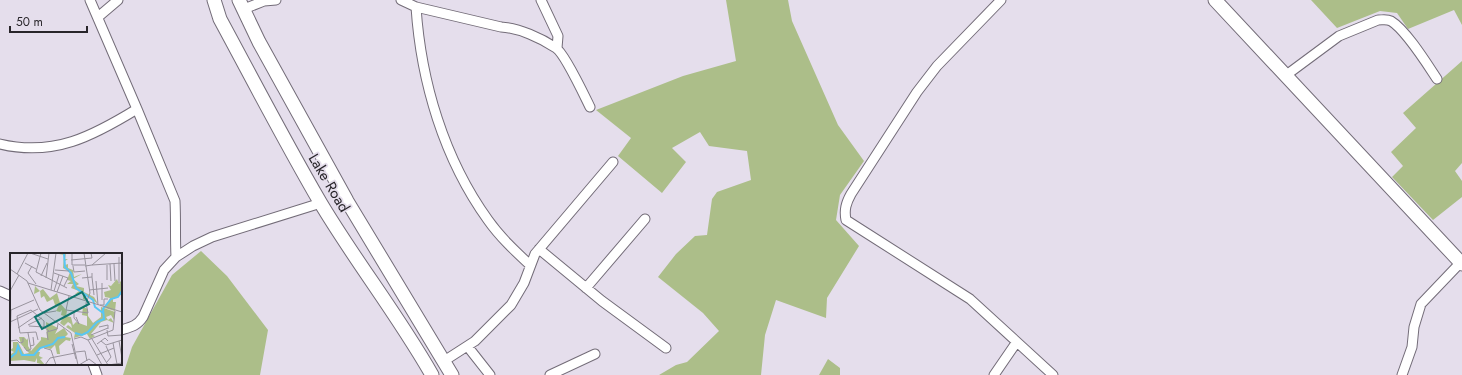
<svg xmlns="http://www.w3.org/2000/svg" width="1462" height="375" viewBox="0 0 1462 375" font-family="Jost,sans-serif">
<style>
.green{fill:#acbe89}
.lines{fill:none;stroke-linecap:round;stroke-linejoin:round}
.street-casing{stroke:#736c78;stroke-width:11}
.secondary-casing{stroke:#736c78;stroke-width:15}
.street{stroke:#fff;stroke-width:9}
.secondary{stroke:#fff;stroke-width:13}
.labels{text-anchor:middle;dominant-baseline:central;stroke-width:3.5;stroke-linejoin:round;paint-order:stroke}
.street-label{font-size:15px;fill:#28252a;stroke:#e5deec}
.inset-river{fill:none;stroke:#57c6f4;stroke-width:2}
.inset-road{fill:none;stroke:#99949e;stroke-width:1}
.view{fill:#0f766e;fill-opacity:0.15;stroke:#0f766e;stroke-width:2}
.inset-edge{fill:none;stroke:#28252a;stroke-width:2}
</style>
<rect width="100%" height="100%" fill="#e5deec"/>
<path class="green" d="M726,0H788L792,21L838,125L864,161L840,195L836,220L859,246L827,298L826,318L776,300L765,335L761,375H659L676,365L687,362L719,331L703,313L658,277L676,254L695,236L707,235L712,199L717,192L751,180L747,151L709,146L700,132L672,148L686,162L662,193L618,156L631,138L596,110L683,76L736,61Z
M1311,0H1462V25L1454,10L1408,29L1397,13L1380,11L1337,28Z
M1462,61V163L1455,171L1462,181V197L1433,220L1392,177L1403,166L1391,152L1416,128L1403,113Z
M201,251L227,276L268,330L260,375H123L132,347L172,275Z
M828,359L840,368V375H819Z"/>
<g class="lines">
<defs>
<path id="street" d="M90,0L137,109L175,201C176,220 175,238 176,257L164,270L143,317C137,326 131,327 121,330
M401,0L416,7L501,27C519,28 541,38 556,48C565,54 584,95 590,107
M541,0L558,36L557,48
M1001,0L937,66L917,92L851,194C846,203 844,210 846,220L970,299L1053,375
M416,7C421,82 444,159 488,220C500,237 515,251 530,265
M244,9L264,1L276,0
M98,17L118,0
M1285,76L1339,36L1378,20C1383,20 1387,19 1391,21C1406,30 1427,64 1437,79
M0,144C54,157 93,136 137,109
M539,249L602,301L666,348
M176,257L193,246L212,237L321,203
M586,288L645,219
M0,291L11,296
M468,347L490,375
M444,361L475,341L511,305L524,283L535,254L613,162
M93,364L97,375
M550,375L595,354
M994,375L1016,343
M1402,375L1412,347L1414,327L1421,304L1462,261"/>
<path id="secondary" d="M214,0L220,19C253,80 285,142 320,202C355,261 398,315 432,375
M239,0L259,42L347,201L452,375
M1215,0L1462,264"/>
</defs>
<use href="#street" class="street-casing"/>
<use href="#secondary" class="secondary-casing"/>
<use href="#street" class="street"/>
<use href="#secondary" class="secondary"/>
</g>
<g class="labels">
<g class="street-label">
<text transform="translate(329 183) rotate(59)">Lake Road</text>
</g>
</g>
<g transform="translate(10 253)">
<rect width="112" height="112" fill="#e5deec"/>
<path d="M56,0L55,6H58L55,8V12L58,11V15L63,17L64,24L69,22L72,21L63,26L69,31L66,33L74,35V39L84,44L88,51L76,42L75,47L73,46V40L65,41L69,38L61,35L63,31H57L61,28L57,27L60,19L53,15L54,2L49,1ZM107,26L109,31L112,26V41L103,46V49H106L105,58L95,55L100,45L95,44L94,39L101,37L98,32L101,33ZM25,33L30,38L33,36L40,45L47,40L50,50L57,58L56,63L61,64L63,72L66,69L77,73V63L72,62L73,54L78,56V63L83,70L91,64V54L105,59L104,67L101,62L96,64L98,67L101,65L104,70L97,67L91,69L81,81L85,83L80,86L77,81L64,85L65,80L56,74L58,72L62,75L61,71L58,69L54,73L50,70L54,63L51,62L52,57L50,59L46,58L49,52H45L43,46L37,49L34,43L31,45L30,38L24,41ZM36,69L48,75L45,81L54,75L58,81L55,84L61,85L60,88L56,87L49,93L50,101H47L45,92L41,96L32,94L28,99H30L29,103L33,105L30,106L35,112L27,110V105L25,109L14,107L0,108V99L1,101L4,99L0,97L3,95V89H8L14,101L19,100L11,91L9,84H14L17,87L18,85V93L21,98L31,87V84L37,85Z" fill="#acbe89"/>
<path class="inset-river" d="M54,0L55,14L61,20L66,35L83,47L85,54L93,60M65,80L72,82L78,79L87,69L94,66L93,56L101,46L108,44L112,38M0,105L6,100L8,93L12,102H24L30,95L43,91L48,85L55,84"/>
<path class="inset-road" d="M20,0L38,6M31,0L26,19L57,35M62,0V12H75M109,4V30M61,7L82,5L81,0M15,10L26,16M100,11L101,28M104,11L105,28M82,12L112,10M97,12V27M22,13L18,20L26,31M63,13L64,19L75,18M75,13L82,12L96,0M0,16L17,28L30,57L61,80L68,112M45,17L59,18M44,20L58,25L54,33M7,21L18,0M31,23L37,10M82,24L84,42M36,25L39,0M72,25L82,24V20M86,28L88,52M18,30L112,59M41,37L46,0M79,37L98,35M0,38L9,22M44,38L49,22M47,39L53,23M59,43L56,57L78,60L76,50L80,40L74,0M92,47V30M90,52H94V46H98M1,57L24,47M64,58V65L69,71L66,64M34,60L46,58M0,69L28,56M18,72L32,65M19,73L34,74L39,78M89,74L98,72V76M8,75L27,62M97,77L98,83L112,82M103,77L105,58M81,82L98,75M64,86L71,84L78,87L92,112M82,86L98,112M28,87L26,79L10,80L7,63L21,57L34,68V74M38,87L37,79L47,76L48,71M78,87L103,77M0,88L7,87L10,90L13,89V85M91,88L96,92L112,87M109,88L112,105M103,90L107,111M62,91L66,106M87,91L95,85L98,88M0,93L1,57M20,93L24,92L23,84M96,93L101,104L97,109M14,94L17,98L21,96L18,80M34,95L41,97L46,112M66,99L75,98L77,108M87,102L104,95M35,112L40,105L65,100M69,112L79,106L87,112M98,112L112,110"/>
<path class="view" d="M72,39L79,51L32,76L25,64Z"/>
<rect width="112" height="112" class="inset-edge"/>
</g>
<path d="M10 26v6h77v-6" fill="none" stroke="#28252a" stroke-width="2"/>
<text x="16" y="26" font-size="12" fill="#28252a" stroke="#e5deec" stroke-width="3" paint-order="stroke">50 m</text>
</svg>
